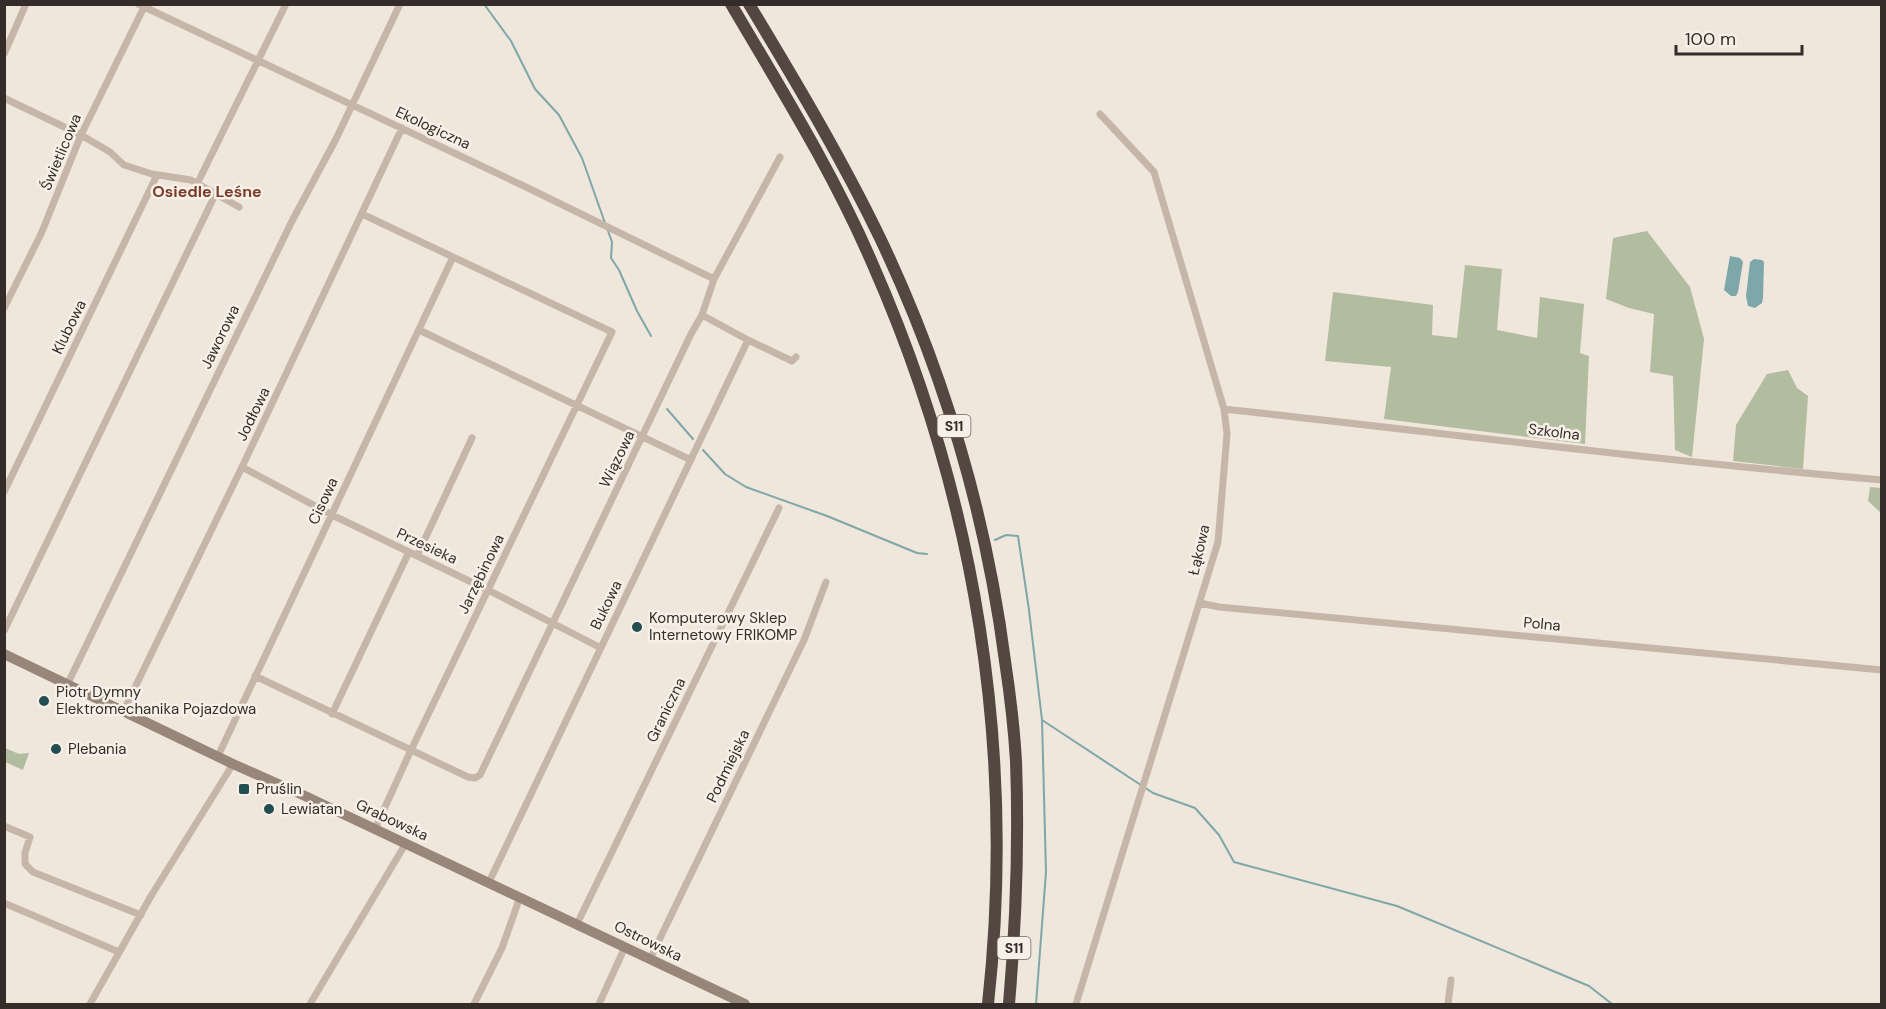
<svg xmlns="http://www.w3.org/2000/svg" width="1886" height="1009" viewBox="0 0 1886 1009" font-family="'DM Sans',sans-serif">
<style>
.green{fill:#b2bc9e}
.water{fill:#7ea7a9}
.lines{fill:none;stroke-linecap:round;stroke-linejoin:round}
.stream{stroke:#7ea7a9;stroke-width:2}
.street{stroke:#c6b6a9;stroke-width:7}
.secondary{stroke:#99867b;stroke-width:10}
.highway{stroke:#544640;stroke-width:12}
.poi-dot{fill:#224d51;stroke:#f7f0e8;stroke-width:2}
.labels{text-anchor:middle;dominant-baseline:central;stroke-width:5;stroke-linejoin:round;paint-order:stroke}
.shield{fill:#f7f0e8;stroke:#6e6762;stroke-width:1.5}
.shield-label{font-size:14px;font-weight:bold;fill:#342c28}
.street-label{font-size:15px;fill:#342c28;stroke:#f7f0e8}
.poi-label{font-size:15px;fill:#342c28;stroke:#f7f0e8;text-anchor:start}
.neighbourhood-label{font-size:16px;font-weight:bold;fill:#7a3d2a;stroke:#f7f0e8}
</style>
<rect width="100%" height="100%" fill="#efe6dc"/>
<path class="green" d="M1647,231L1690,287L1704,339L1692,457L1675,450L1673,376L1650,372L1654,314L1629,308L1606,299L1613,238Z
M1465,265L1502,269L1497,330L1537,338L1540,297L1584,304L1580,353L1589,356L1585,444L1384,419L1391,367L1325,361L1333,292L1433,305L1432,335L1457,338Z
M1788,370L1797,388L1808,396L1803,469L1733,461L1736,425L1767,374Z
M1870,487L1881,488V513L1868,501Z
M5,748L19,754L29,753L23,770L5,762Z"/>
<path class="water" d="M1730,256L1740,258L1743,262L1738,292L1736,296H1731L1724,290Z
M1754,259L1762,260L1764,262L1763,298L1762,303L1755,308L1748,306L1746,296L1750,262Z"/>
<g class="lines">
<path class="stream" d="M484,4L511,41L535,89L559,115L582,158L605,223
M607,228L612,242L611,258L619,270L637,311L651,336
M667,409L693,439
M703,450L725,474L746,487L827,516L917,553L927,554
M995,540L1006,535L1018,536L1029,610L1042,720L1046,872L1036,1004
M1042,720L1153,793L1195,808L1219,835L1234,862L1397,906L1589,986L1612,1004"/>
<path class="street" d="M138,4L526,187L714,279
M4,54L26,4
M4,98L81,135L110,152L124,165L152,174L191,180L239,207
M197,184L286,4
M362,214L612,332L411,750L375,829
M4,308L41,234L81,135L144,7
M702,315L748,340L792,361L796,357
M419,330L691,460
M1224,409C1443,433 1662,461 1882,480
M242,467L332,515L488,590L601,648
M4,492L157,175
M417,556L472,438
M1200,603L1219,607L1882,670
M4,631L216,193
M255,676L468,777L475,778L480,775L691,334L702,315L714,279L780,157
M68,683L292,221L336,139L400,4
M124,710L242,467L402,128
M332,714L409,552
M218,756L453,257
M4,826L30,837L25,853V864L33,872L141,915
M489,882L748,340
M4,903L119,952
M577,924L779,508
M650,959L804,640L826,582
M90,1004L151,896L233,764
M310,1004L406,843
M474,1004L502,948L520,897
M599,1004L625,947
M1076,1004L1218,542L1227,434L1224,409L1154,172L1100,114
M1448,1004L1451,980"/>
<path class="secondary" d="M4,654L233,764L305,796L745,1004"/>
<path class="highway" d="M731,4C781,89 834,174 873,265C976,499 1016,750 988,1004
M749,4C796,82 842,159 881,240C944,373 986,515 1005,661C1010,694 1014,727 1016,761C1019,843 1016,923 1009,1004"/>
</g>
<g class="poi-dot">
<circle cx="637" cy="627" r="6"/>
<circle cx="44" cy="701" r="6"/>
<circle cx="56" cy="749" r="6"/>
<rect x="238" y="783" width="12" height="12" rx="3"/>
<circle cx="269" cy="809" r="6"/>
</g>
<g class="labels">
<g class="shield">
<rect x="937.5" y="415" width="33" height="22" rx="4.5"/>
<rect x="997.5" y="937" width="33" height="22" rx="4.5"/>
</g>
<g class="shield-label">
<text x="954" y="426">S11</text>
<text x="1014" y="948">S11</text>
</g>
<g class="street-label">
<text transform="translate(433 128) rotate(25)">Ekologiczna</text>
<text transform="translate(61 152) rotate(-67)">Świetlicowa</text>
<text transform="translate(69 327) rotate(-64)">Klubowa</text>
<text transform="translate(220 337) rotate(-64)">Jaworowa</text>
<text transform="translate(253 414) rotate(-64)">Jodłowa</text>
<text transform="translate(1554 432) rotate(7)">Szkolna</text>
<text transform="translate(617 459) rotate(-64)">Wiązowa</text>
<text transform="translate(323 501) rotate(-65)">Cisowa</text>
<text transform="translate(427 546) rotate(25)">Przesieka</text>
<text transform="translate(1199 550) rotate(-77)">Łąkowa</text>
<text transform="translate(481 574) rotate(-64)">Jarzębinowa</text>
<text transform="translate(606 605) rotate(-64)">Bukowa</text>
<text transform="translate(1542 624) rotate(5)">Polna</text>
<text transform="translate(666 710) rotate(-64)">Graniczna</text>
<text transform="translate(728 766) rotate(-64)">Podmiejska</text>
<text transform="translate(392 820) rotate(25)">Grabowska</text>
<text transform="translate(648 941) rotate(26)">Ostrowska</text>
</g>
<g class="poi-label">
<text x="649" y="618">Komputerowy Sklep<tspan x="649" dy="17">Internetowy FRIKOMP</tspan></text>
<text x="56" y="692">Piotr Dymny<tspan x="56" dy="17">Elektromechanika Pojazdowa</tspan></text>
<text x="68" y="749">Plebania</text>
<text x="256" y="789">Pruślin</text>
<text x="281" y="809">Lewiatan</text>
</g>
<g class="neighbourhood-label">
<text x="207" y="191">Osiedle Leśne</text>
</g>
</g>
<rect width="1886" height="1009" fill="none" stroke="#342c28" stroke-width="12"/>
<path d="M1676 45v9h126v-9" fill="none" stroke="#342c28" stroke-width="3"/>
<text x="1685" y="45" font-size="18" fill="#342c28" stroke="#f7f0e8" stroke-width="4.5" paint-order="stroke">100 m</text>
</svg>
